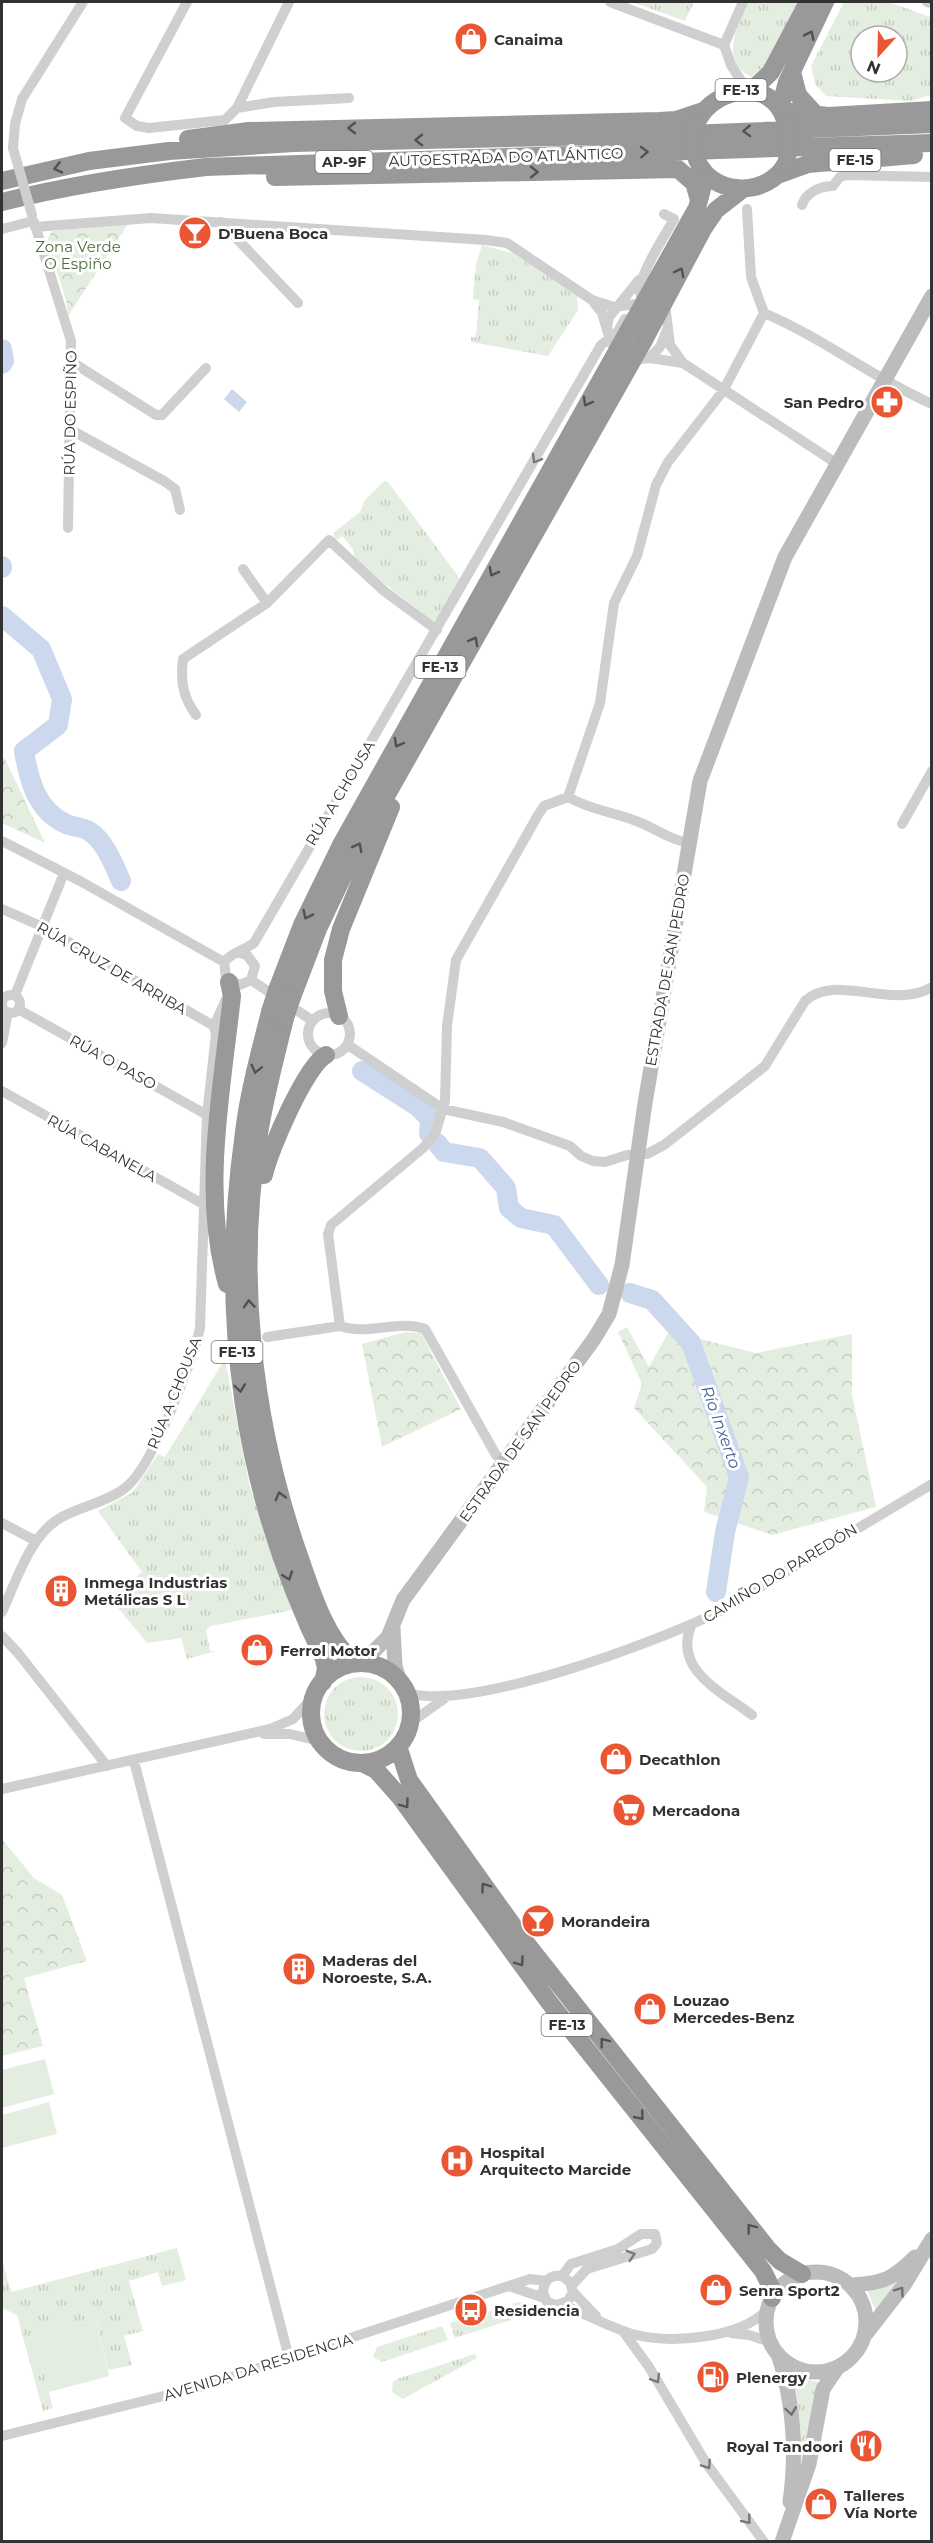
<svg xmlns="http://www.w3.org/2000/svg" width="933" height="2543" viewBox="0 0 933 2543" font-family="Montserrat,sans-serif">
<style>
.grass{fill:url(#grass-tufts);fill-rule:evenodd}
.forest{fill:url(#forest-crowns)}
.garden{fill:#e4eee0}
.water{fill:#ccd8ee}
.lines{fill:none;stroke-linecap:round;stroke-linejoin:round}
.river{stroke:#ccd8ee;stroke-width:20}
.street{stroke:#cfcfcf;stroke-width:10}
.secondary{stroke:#bcbcbc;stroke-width:15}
.highway{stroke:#999;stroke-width:18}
.street-bridge{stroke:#cfcfcf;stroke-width:10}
.highway-bridge{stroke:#999;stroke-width:18}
.oneway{stroke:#515151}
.oneway2{stroke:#797979}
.oneway3{stroke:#707070}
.labels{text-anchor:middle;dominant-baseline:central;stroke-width:6;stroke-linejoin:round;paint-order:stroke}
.shield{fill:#fff;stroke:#707070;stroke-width:1.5}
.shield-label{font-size:14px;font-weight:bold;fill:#323232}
.poi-label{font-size:15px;font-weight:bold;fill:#323232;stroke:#fff;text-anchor:start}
.street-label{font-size:15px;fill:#323232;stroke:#fff}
.park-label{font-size:15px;fill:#476f3d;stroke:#fff}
.water-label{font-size:16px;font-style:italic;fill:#3c5c97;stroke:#fff}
</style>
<defs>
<pattern id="grass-tufts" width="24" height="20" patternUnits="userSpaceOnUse" patternTransform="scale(1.5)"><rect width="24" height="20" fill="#e4eee0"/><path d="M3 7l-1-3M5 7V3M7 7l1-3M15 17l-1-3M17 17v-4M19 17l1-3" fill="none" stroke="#c4cdc1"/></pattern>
<pattern id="forest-crowns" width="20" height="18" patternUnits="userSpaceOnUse" patternTransform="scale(1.5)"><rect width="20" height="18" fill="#e4eee0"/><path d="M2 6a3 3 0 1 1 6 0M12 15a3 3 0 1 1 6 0" fill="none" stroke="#c4cdc1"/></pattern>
</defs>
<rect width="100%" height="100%" fill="#fff"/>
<path class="grass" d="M632,2H694L685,21Z
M748,2H798L768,62L752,77C718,63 738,23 748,2Z
M844,2H888L931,17V95L911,101L826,96L815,84L811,66ZM861,36H897V72H861Z
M482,245L512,253L577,296L578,310L548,356L471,342V337H476L479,300L473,299V296L476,265Z
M384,481L388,482L458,576L460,582L438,619L433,621L355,561L353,549L342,536L336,541L333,533L360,512L365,500Z
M225,1359L249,1483L292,1610L211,1626L206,1630L210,1651H216L187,1659L181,1638L147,1643L110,1598L142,1572L98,1511L133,1492L158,1454L165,1457Z
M324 1714a37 37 0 1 1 74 0a37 37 0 1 1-74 0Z
M177,2248L186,2280L162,2286L158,2272L129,2281L143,2331L124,2336L132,2365L108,2370L96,2319L34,2335L53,2408L43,2411L17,2315L2,2308V2260L11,2292Z
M899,2280L877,2314L867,2290L886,2286Z
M520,2302L530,2306V2313L518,2318L513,2303Z
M507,2306L511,2320L455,2338L450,2323Z
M442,2326L448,2340L382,2362L373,2357L377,2347Z
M475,2354L477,2358L403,2399L392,2392L393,2382L397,2379Z
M792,2375L818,2382L796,2496Z"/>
<path class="forest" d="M128,224L68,316L66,300L47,241L52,231Z
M2,758L5,759L45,843L2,823Z
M674,1322L688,1336L756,1353L852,1334V1395L876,1507L772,1535L704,1512L707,1487L634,1408L642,1384L618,1332L627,1327L649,1367Z
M405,1332L421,1333L461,1409L382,1447L362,1344Z
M2,1839L34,1878L62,1895L87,1961L24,1978L43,2046L2,2056Z"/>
<path class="garden" d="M45,2059L54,2094L2,2108V2070Z
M49,2102L57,2134L2,2148V2115Z
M96,2319L109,2376L49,2392L33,2335Z"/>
<path class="water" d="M232,389L247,402L239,412L224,399Z"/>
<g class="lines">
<path class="river" d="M2,349L4,361L2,364
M2,566V568
M2,616L41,649L62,699L58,725L24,751C29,780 36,810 66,824C73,827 82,827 89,831C105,841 114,865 121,881
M362,1071L417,1106L430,1119L429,1134
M437,1143L444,1152L480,1158L506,1188L509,1208L521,1218L554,1225L599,1285
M630,1293L652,1300L691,1343L739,1477L725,1532L716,1592"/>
<path class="street" d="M187,2L125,118L137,126L149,128L225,120L237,108L289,2
M610,2L724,45
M743,2L724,45L731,65L747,90
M927,2L932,3
M237,108L274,102L349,98
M13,148L15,124L22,99L83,2
M802,205C806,192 821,186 833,186L840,177L846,175L932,177
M747,209L751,277L764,313C823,338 873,378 932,404
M34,222L71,341L68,528
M221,222L298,303
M35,227L151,218L486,240L507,243L592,300L614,307L635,304
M2,229L33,221
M641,296C634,281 666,234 674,219L664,214
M594,303L602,313L611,343
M665,304L670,345L683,363L836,463
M607,328L609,317L639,280
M649,358L660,347L667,330
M631,360L650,358L683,363
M72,362L156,415H162L206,368
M71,430L164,481L175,489L180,510
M243,569L267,603
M196,715C183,697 180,681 183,659L267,603L329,540L384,591L437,630
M568,797C593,811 611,811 636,821C654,827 669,840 689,843
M902,824L932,771
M2,841L80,881L224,962
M2,909L43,927L200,1018L214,1026L216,1034L207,1115L200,1328C192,1363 152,1468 125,1488C107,1502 82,1506 62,1517C30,1534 17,1580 2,1612
M240,953L247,955L255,966L251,980L240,985L226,978L224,962C231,953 244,950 254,943L601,345L618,331L625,319
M251,980L313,1021
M2 1004a9 9 0 1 1 18 0a9 9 0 1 1-18 0Z
M15,995L64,873
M18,1009L207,1115
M308 1034a21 21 0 1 1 42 0a21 21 0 1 1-42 0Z
M214,1026L227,997
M2,1043L8,1012
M348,1045L443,1109L503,1122L570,1146L581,1156L593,1161L605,1162L627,1155L647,1154L664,1145L765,1066L805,1001C836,972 892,1011 932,987
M2,1091L203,1204
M267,1337L340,1326
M505,1462L496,1455L425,1329C399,1319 369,1336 340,1326L328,1234L331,1225L423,1148L435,1134L445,1101L447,1026L456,960L538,815L544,806L568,797L600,703L614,603L637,556L656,485L668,462L723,391L764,313
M2,1523L36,1541
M691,1626C673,1670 722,1692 752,1715
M2,1636L18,1653L107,1766
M408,1693C471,1712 660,1641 720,1611L932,1484
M410,1723L444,1699
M264,1734H290L319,1741
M134,1761L289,2358
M2,1789L270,1729L293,1719L315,1695
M562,2276L571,2264L618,2249L641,2234H655L657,2243L652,2249L587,2269L572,2285
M512,2287L544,2298
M573,2292L568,2301L557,2305L547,2302L543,2292C544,2281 550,2274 562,2276L570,2282L573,2292L596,2316
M563,2305C586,2314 609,2327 632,2334C670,2344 740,2339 768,2309
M623,2331L649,2367L706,2463L764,2542
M731,2333L749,2335L770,2342
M2,2436L204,2386L530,2279L546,2281"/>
<path class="secondary" d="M393,1628L395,1666L399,1679
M363,1662L388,1637L403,1600L594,1339L609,1314L622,1265L645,1103L700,781L785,557L932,296
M766 2322a50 50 0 1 1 100 0a50 50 0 1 1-100 0Z
M852,2285C883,2283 893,2279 915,2257
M866,2334L904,2285L932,2239
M778,2354C794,2403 797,2451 790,2502
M782,2542L809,2464L823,2389L838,2367"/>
<path class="highway" d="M792,72L798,95L816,115
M751,91L771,72L808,2
M780,108L787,82L825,2
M783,111L828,116L932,110
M698,120C715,87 772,77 785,120
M188,139L249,131L659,121L676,120L703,111
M700,166C718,197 768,195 785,165
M780,174L808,164L914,155
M275,177L678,169L694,183L699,200
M2,181L89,161L169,151L294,143L688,134L932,124
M2,202C69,185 137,175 206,167L932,143
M277,990L302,925L341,845L697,208L706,174
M292,997L318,929L355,851L644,340L703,229L716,210L743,189
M270,1012C260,1052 249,1091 244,1132C218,1317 242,1491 324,1659L326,1669L323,1682
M339,1016L333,991V960L341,929L391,807
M285,1018C276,1056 265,1095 259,1134C236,1273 252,1417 297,1550C311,1589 323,1634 354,1663
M264,1175C269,1151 306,1065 326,1055
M227,1284C201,1192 222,1089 232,996L229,982
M311 1713a50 50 0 1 1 100 0a50 50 0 1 1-100 0Z
M398,1746L409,1780L519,1934L768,2249L780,2261L802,2274
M364,1764L376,1770L400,1797L549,2002L763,2271L771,2287L772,2298"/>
<path class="street-bridge" d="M13,148L32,215"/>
<path class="highway-bridge" d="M786,122L789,134L787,161
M696,123L692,147L698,162
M270,1012L277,990
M285,1018L292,997"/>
</g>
<defs><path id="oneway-chevron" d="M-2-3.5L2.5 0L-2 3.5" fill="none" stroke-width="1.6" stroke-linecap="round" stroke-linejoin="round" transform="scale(1.5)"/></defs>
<g class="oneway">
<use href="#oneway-chevron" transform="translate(810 35) rotate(-64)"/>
<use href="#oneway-chevron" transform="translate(352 128) rotate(179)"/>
<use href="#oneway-chevron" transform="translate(747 131) rotate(178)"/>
<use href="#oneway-chevron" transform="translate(419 140) rotate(179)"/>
<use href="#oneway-chevron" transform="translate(644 152) rotate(-2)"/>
<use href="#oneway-chevron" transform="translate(58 168) rotate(167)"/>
<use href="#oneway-chevron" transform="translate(534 172) rotate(-1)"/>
<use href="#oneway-chevron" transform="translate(680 272) rotate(-62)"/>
<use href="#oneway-chevron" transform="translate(587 402) rotate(119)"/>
<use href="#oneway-chevron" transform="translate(493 572) rotate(119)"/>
<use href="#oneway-chevron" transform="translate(474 641) rotate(-61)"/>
<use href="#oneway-chevron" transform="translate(398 743) rotate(119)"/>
<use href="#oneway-chevron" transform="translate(358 847) rotate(-62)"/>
<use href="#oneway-chevron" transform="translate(307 915) rotate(116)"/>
<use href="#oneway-chevron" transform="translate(256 1069) rotate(104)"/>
<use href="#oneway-chevron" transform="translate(249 1304) rotate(-94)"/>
<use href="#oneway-chevron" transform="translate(240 1388) rotate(82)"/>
<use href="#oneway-chevron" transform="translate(280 1496) rotate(-105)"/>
<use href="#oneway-chevron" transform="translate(288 1576) rotate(70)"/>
<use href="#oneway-chevron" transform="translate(405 1804) rotate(54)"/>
<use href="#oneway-chevron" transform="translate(485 1887) rotate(-125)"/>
<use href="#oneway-chevron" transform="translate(520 1962) rotate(54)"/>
<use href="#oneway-chevron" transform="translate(604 2042) rotate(-128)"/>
<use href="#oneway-chevron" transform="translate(640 2116) rotate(51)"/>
<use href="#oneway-chevron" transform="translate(751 2228) rotate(-128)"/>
</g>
<g class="oneway2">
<use href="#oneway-chevron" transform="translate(536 459) rotate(120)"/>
<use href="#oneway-chevron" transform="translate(631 2255) rotate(-17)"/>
<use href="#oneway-chevron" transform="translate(656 2379) rotate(59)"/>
<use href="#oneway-chevron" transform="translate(707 2465) rotate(57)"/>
<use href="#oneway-chevron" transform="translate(747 2520) rotate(51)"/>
</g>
<g class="oneway3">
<use href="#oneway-chevron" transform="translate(900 2291) rotate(-54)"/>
<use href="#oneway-chevron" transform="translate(791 2411) rotate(82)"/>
</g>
<defs>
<symbol id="shop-disc" viewBox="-11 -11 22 22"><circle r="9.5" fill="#ea5532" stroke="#fff"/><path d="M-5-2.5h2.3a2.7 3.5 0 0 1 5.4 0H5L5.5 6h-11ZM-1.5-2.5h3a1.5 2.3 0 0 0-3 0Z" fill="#fff"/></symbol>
<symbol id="bar-disc" viewBox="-11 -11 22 22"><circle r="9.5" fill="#ea5532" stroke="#fff"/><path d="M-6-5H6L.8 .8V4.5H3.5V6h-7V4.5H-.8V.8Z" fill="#fff"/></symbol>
<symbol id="pharmacy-disc" viewBox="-11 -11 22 22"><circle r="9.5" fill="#ea5532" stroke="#fff"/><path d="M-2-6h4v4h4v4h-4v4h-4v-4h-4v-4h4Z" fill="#fff"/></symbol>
<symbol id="building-disc" viewBox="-11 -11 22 22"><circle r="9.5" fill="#ea5532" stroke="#fff"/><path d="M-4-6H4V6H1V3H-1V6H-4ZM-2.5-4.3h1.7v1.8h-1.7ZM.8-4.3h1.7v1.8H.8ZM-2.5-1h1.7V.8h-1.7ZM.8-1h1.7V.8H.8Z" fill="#fff"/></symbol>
<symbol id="supermarket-disc" viewBox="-11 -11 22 22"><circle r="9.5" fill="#ea5532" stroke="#fff"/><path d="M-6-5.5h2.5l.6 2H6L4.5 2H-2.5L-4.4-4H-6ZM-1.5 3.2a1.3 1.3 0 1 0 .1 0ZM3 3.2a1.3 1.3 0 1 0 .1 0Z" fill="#fff"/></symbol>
<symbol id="hospital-disc" viewBox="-11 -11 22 22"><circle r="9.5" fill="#ea5532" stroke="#fff"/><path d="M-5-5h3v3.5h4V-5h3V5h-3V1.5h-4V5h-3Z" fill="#fff"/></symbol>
<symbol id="bus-disc" viewBox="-11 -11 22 22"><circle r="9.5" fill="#ea5532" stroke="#fff"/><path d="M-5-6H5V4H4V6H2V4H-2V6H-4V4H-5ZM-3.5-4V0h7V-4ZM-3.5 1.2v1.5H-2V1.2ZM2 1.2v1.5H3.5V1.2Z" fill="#fff"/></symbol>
<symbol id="fuel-disc" viewBox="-11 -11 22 22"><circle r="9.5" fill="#ea5532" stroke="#fff"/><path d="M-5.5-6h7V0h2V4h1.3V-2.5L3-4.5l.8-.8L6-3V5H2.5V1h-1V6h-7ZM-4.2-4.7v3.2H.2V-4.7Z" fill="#fff"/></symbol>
<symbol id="restaurant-disc" viewBox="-11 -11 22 22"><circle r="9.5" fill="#ea5532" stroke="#fff"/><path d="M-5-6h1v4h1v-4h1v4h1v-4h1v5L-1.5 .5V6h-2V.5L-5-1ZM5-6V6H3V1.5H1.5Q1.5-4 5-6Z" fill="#fff"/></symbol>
</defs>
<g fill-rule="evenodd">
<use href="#shop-disc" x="452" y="20" width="38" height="38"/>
<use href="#bar-disc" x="176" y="214" width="38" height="38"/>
<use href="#pharmacy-disc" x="868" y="383" width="38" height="38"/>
<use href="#building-disc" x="42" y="1572" width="38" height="38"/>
<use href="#shop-disc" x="238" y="1631" width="38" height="38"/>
<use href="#shop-disc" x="597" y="1740" width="38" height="38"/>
<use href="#supermarket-disc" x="610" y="1791" width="38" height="38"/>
<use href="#bar-disc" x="519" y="1902" width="38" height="38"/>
<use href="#building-disc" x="280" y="1950" width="38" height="38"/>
<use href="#shop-disc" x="631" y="1990" width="38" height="38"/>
<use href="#hospital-disc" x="438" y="2142" width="38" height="38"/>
<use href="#shop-disc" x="697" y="2271" width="38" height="38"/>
<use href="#bus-disc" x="452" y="2291" width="38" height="38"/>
<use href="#fuel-disc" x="694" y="2358" width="38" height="38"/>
<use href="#restaurant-disc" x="847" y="2427" width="38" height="38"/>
<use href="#shop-disc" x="802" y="2485" width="38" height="38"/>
</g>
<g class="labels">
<g class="shield">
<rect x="715.5" y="79" width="51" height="22" rx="4.5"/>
<rect x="829.5" y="149" width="51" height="22" rx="4.5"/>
<rect x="315.5" y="151" width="57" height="22" rx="4.5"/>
<rect x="414.5" y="656" width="51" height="22" rx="4.5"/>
<rect x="211.5" y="1341" width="51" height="22" rx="4.5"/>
<rect x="541.5" y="2014" width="51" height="22" rx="4.5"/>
</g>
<g class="shield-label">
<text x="741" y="90">FE-13</text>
<text x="855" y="160">FE-15</text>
<text x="344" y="162">AP-9F</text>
<text x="440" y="667">FE-13</text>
<text x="237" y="1352">FE-13</text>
<text x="567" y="2025">FE-13</text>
</g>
<g class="poi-label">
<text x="494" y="39">Canaima</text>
<text x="218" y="233">D'Buena Boca</text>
<text x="864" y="402" text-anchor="end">San Pedro</text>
<text x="84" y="1582">Inmega Industrias<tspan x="84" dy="17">Metálicas S L</tspan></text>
<text x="280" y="1650">Ferrol Motor</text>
<text x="639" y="1759">Decathlon</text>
<text x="652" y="1810">Mercadona</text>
<text x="561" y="1921">Morandeira</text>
<text x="322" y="1960">Maderas del<tspan x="322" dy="17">Noroeste, S.A.</tspan></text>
<text x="673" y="2000">Louzao<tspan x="673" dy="17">Mercedes-Benz</tspan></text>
<text x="480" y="2152">Hospital<tspan x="480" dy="17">Arquitecto Marcide</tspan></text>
<text x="739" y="2290">Senra Sport2</text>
<text x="494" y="2310">Residencia</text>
<text x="736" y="2377">Plenergy</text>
<text x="843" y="2446" text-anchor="end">Royal Tandoori</text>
<text x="844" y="2495">Talleres<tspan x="844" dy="17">Vía Norte</tspan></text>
</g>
<g class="street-label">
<text transform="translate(506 157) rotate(-2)">AUTOESTRADA DO ATLÁNTICO</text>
<text transform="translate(70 413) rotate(-89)">RÚA DO ESPIÑO</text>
<text transform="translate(340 793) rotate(-59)">RÚA A CHOUSA</text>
<text transform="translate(112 968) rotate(30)">RÚA CRUZ DE ARRIBA</text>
<text transform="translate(667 970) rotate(-80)">ESTRADA DE SAN PEDRO</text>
<text transform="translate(113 1062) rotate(29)">RÚA O PASO</text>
<text transform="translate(102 1148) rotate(29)">RÚA CABANELA</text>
<text transform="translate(174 1393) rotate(-68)">RÚA A CHOUSA</text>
<text transform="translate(520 1441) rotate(-54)">ESTRADA DE SAN PEDRO</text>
<text transform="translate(780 1573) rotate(-31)">CAMIÑO DO PAREDÓN</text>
<text transform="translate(258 2367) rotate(-17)">AVENIDA DA RESIDENCIA</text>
</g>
<g class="park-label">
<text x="78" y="246">Zona Verde<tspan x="78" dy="17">O Espiño</tspan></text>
</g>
<g class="water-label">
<text transform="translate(721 1427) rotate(70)">Río Inxerto</text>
</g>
</g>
<rect width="933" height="2543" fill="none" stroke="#323232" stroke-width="6"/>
<g transform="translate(879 54) rotate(202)"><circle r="28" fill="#ffffff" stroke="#adadad" stroke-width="1.5"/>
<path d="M0-4.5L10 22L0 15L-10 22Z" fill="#ea5532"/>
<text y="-9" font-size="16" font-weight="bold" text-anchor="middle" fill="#323232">N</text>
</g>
</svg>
